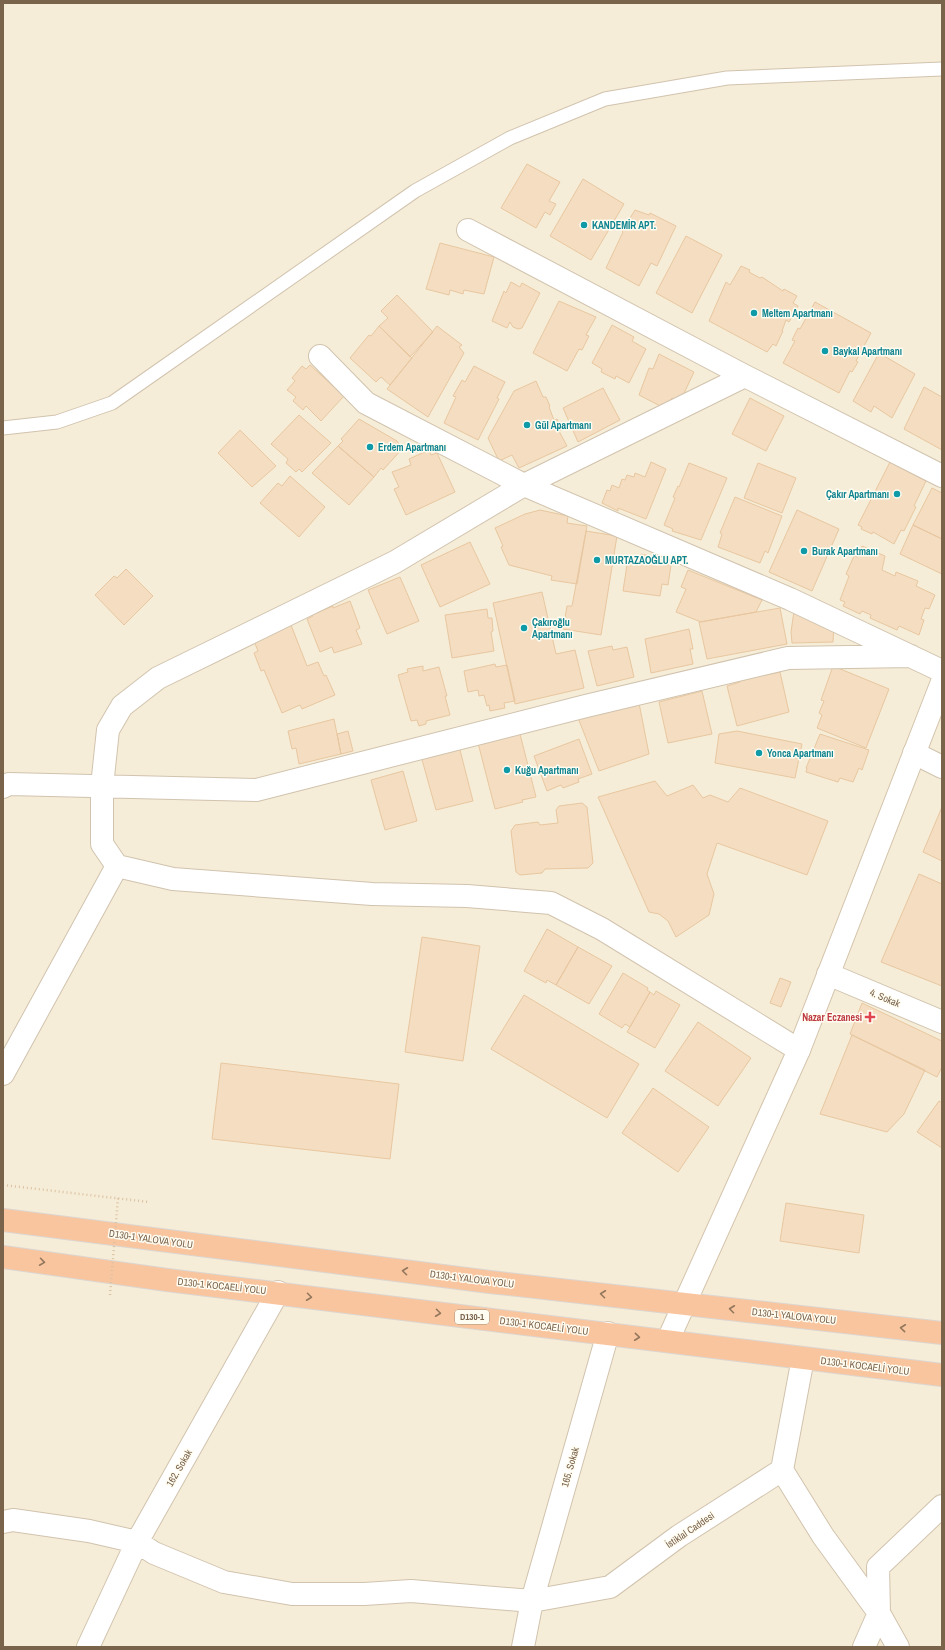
<svg xmlns="http://www.w3.org/2000/svg" width="945" height="1650" viewBox="0 0 945 1650" font-family="'Archivo Narrow',sans-serif">
<style>
.residential{fill:#f6edd8}
.building{fill:#f4ddc0;stroke:#e8c7a0}
.lines{fill:none;stroke-linecap:round;stroke-linejoin:round}
.lane-casing{stroke:#d1c3ae;stroke-width:15}
.street-casing{stroke:#d1c3ae;stroke-width:24}
.secondary-casing{stroke:#d4c4ac;stroke-width:24}
.highway-casing{stroke:#dcd6d0;stroke-width:24}
.path{stroke:#dac1a2;stroke-width:2.5;stroke-dasharray:1 3;stroke-linecap:butt}
.lane{stroke:#fff;stroke-width:13}
.street{stroke:#fff;stroke-width:22}
.secondary{stroke:#fff;stroke-width:22}
.highway{stroke:#f9c59f;stroke-width:22}
.path-bridge{stroke:#dac1a2;stroke-width:2.5;stroke-dasharray:1 3;stroke-linecap:butt}
.oneway{stroke:#93775c}
.culture-dot{fill:#0f9aa8;stroke:#fffcf1;stroke-width:1.5}
.health-dot{fill:#e0444e;stroke:#fffcf1;stroke-width:1.5}
.labels{text-anchor:middle;dominant-baseline:central;stroke-width:3;stroke-linejoin:round;paint-order:stroke}
.shield{fill:#fffcf1;stroke:#a2917d;stroke-width:1}
.shield-label{font-size:9px;font-weight:bold;fill:#7a634b}
.culture-label{font-size:10px;font-weight:bold;fill:#0d838f;stroke:#fffcf1;text-anchor:start}
.street-label{font-size:10px;fill:#7a634b;stroke:#fffcf1}
.health-label{font-size:10px;font-weight:bold;fill:#be3a42;stroke:#fffcf1;text-anchor:end}
</style>
<rect width="100%" height="100%" fill="#fdf9ea"/>
<path class="residential" d="M3,3H942V1647H3Z"/>
<path class="building" d="M527,164L560,182L549,201L556,204L550,215L545,212L536,228L501,208Z
M583,179L624,204L591,260L550,236Z
M635,210L649,215L650,213L676,226L657,266L651,263L639,286L606,268L623,232L622,231Z
M686,236L722,255L692,313L656,293Z
M440,243L494,257L484,294L464,290L463,294L450,290L449,295L426,289Z
M741,266L750,270L749,272L760,278L762,277L783,291L784,289L797,296L793,303L798,306L789,322L786,320L782,331H783L776,346L773,344L767,352L709,321L726,282L730,285Z
M511,282L520,287L522,283L540,293L522,328L518,329L513,327L510,322L507,328L492,321L504,291L506,293Z
M397,295L433,332L410,357L379,326L388,318L381,311Z
M559,301L596,317L586,335L589,336L582,350L579,349L567,371L533,353Z
M815,302L871,333L856,361L858,362L852,372L850,371L839,393L783,363L795,341L792,340L798,328L800,329Z
M612,325L634,337L632,341L646,349L629,383L616,376L615,379L601,372L602,369L592,363Z
M379,326L412,358L390,385L381,377L376,382L350,358L369,335L371,336Z
M437,326L462,345L459,347L464,353L428,417L387,389Z
M879,353L915,374L892,418L874,406L871,412L853,401Z
M659,354L694,372L680,402L672,398L666,409L639,395L649,368L653,369Z
M310,365L344,396L321,421L306,406L303,410L293,401L296,397L287,390L295,381L292,378L302,366L306,369Z
M474,366L505,382L497,398L499,399L478,440L444,423L456,397L453,396L462,380L465,382Z
M536,381L543,397H546L550,406L549,407L554,420L557,419L562,429L559,431L567,446L519,468L512,455L499,461L488,438L514,391Z
M924,387L942,397V450L904,429Z
M603,388L620,420L578,442L563,408Z
M750,398L784,416L766,451L732,434Z
M299,415L331,443L302,472L299,469L296,472L286,463L288,459L271,444Z
M359,419L397,441L402,449L383,470L381,468L374,477L338,446L343,441L341,439Z
M240,430L276,466L252,487L218,453Z
M338,446L374,477L349,505L312,473Z
M429,450L431,455L437,453L455,492L406,515L394,489L399,487L392,472L411,465L409,459Z
M651,462L666,469L646,519L618,508V511L602,503L607,490L610,491L612,485L619,488L622,479L625,480L627,475L634,477L635,473L645,477Z
M890,462L926,481L914,506L916,507L904,531L901,530L894,544L873,532L872,534L861,529L862,527L858,525Z
M689,463L727,478L701,540L672,531L673,529L664,525L675,498L673,497L678,486L679,487Z
M758,463L796,478L782,513L744,498Z
M290,476L325,507L299,537L260,503L278,483L282,486Z
M932,488L942,493V539L913,525Z
M735,497L782,516L768,553L765,551L760,563L718,547L722,534L720,533Z
M540,510L568,516L567,523L587,526L577,584L551,580L552,576L509,565L501,547L503,546L495,528L525,514Z
M797,510L839,529L812,591L769,572Z
M913,525L942,539V574L900,554Z
M586,531L617,536L601,635L563,629L567,606H572Z
M470,542L490,584L440,607L421,565Z
M862,546L885,556L882,570L895,576L896,572L918,581L916,586L935,595L929,609L925,608L921,619L924,620L919,635L899,626L897,630L870,618L871,615L862,611L860,614L843,606L845,602L840,600L849,576L846,574L854,556L858,557Z
M641,554L659,558L658,564L671,565L668,585L662,584L660,596L623,591L628,558L640,560Z
M126,569L153,596L124,625L95,595L114,576L117,578Z
M688,570L762,600L756,612L701,622L676,612L686,589L681,587Z
M400,577L419,621L387,634L368,590Z
M542,592L556,654L575,650L584,688L515,704L493,603Z
M350,601L360,628L356,630L362,644L334,653L332,647L320,652L307,619L313,616L312,615L333,606V608Z
M780,608L787,644L707,659L699,622Z
M487,609L488,618H492L493,631L491,632L494,651L452,658L445,615Z
M794,611L834,624L833,642L792,643L791,632Z
M291,625L307,666L318,662L324,676L326,675L335,695L302,709L300,705L282,713L264,670L261,671L254,653L258,651L254,641Z
M689,629L693,649H690L693,664L651,673L645,639Z
M612,646L613,650L627,647L634,677L597,686L588,651Z
M495,664L496,667L507,665L515,701L504,703L505,708L490,711L489,705L487,706L484,695L479,696L478,690L468,692L464,671Z
M423,666V671L439,667L447,696H445L450,715L426,721V724L419,726L417,720L411,721L398,675L408,672L407,669Z
M833,666L889,689L866,748L817,728L822,715L819,713L824,701L821,700Z
M780,672L789,712L737,726L727,686L740,682V679L766,673V675Z
M702,691L712,734L668,743L659,702Z
M639,703L649,754L599,771L578,718Z
M334,719L341,754L299,764L296,748L292,749L288,731Z
M348,731L353,751L341,754L337,734Z
M737,731L802,744L795,778L715,763L719,734Z
M520,734L536,797L522,800L523,802L495,809L478,743Z
M820,734L869,750L862,770L859,768L853,782L840,778L838,782L806,772L807,768H806Z
M579,739L592,774L578,779L579,782L563,788L561,785L547,791L534,756Z
M459,746L473,801L436,810L421,756Z
M403,771L417,821L385,830L371,780Z
M655,781L667,796L693,785L703,798L710,795L728,802L740,788L828,821L807,875L717,843L707,874L714,894L709,915L676,937L668,921L659,914L649,912L598,797Z
M582,803L587,807L593,863L588,868L545,869L542,873L520,875L516,872L511,831L515,825L538,822L540,825L558,823L556,810L559,806Z
M942,807V861L923,852Z
M919,874L942,884V986L881,962Z
M547,929L578,947L556,985L547,980L546,983L524,971Z
M422,937L480,946L463,1061L405,1052Z
M578,947L612,966L589,1004L556,985Z
M623,973L648,988L647,990L650,992L630,1027L625,1024L622,1028L599,1014Z
M780,978L791,982L781,1007L770,1003Z
M656,991L680,1005L655,1048L627,1032L650,992L654,995Z
M524,995L639,1064L607,1118L491,1049Z
M862,1003L942,1041V1067L937,1077L850,1034Z
M698,1022L751,1058L718,1106L665,1071Z
M852,1035L925,1070L904,1114L887,1132L820,1114Z
M221,1063L399,1084L390,1159L212,1139Z
M653,1088L709,1127L678,1172L622,1133Z
M939,1101L942,1103V1148L917,1132Z
M786,1203L864,1215L859,1253L780,1241Z"/>
<g class="lines">
<defs>
<path id="lane" d="M3,428L57,422L112,403L415,191L510,138L605,99L727,78L942,69"/>
<path id="street" d="M468,230L745,376L942,476
M320,356L366,403L524,485L790,599L942,671
M745,376L524,485L395,562L158,678L122,706L108,730L102,786V844L117,866L173,879L372,894L467,896L551,903L602,929L799,1050
M914,753L942,767
M3,787L9,784L256,790L586,706L788,658L911,656
M828,974L942,1022
M3,1074L117,866
M782,1470L823,1536L879,1613L898,1647
M3,1522L13,1520L89,1531L137,1542L154,1553L224,1582L292,1594H364L411,1591L532,1601L610,1587L679,1536L782,1470L803,1358
M88,1647L137,1542L278,1292
M523,1647L532,1601L608,1333
M864,1647L879,1613L878,1567L942,1506"/>
<path id="secondary" d="M668,1340L799,1050L942,682"/>
<path id="highway" d="M3,1220L490,1282L942,1333
M3,1257L167,1280L942,1375"/>
</defs>
<use href="#lane" class="lane-casing"/>
<use href="#street" class="street-casing"/>
<use href="#secondary" class="secondary-casing"/>
<use href="#highway" class="highway-casing"/>
<path class="path" d="M3,1185L149,1202"/>
<use href="#lane" class="lane"/>
<use href="#street" class="street"/>
<use href="#secondary" class="secondary"/>
<use href="#highway" class="highway"/>
<path class="path-bridge" d="M110,1295L118,1198"/>
</g>
<defs><path id="oneway-chevron" d="M-2-3.5L2.5 0L-2 3.5" fill="none" stroke-width="1.6" stroke-linecap="round" stroke-linejoin="round"/></defs>
<g class="oneway">
<use href="#oneway-chevron" transform="translate(42 1262) rotate(8)"/>
<use href="#oneway-chevron" transform="translate(405 1271) rotate(-173)"/>
<use href="#oneway-chevron" transform="translate(603 1294) rotate(-173)"/>
<use href="#oneway-chevron" transform="translate(309 1297) rotate(7)"/>
<use href="#oneway-chevron" transform="translate(732 1309) rotate(-173)"/>
<use href="#oneway-chevron" transform="translate(438 1313) rotate(7)"/>
<use href="#oneway-chevron" transform="translate(903 1328) rotate(-174)"/>
<use href="#oneway-chevron" transform="translate(637 1337) rotate(6)"/>
</g>
<g class="culture-dot">
<circle cx="584" cy="225" r="4"/>
<circle cx="754" cy="313" r="4"/>
<circle cx="825" cy="351" r="4"/>
<circle cx="527" cy="425" r="4"/>
<circle cx="370" cy="447" r="4"/>
<circle cx="897" cy="494" r="4"/>
<circle cx="804" cy="551" r="4"/>
<circle cx="597" cy="560" r="4"/>
<circle cx="524" cy="628" r="4"/>
<circle cx="759" cy="753" r="4"/>
<circle cx="507" cy="770" r="4"/>
</g>
<path class="health-dot" d="M868 1011h4v4h4v4h-4v4h-4v-4h-4v-4h4z"/>
<g class="labels">
<rect class="shield" x="455" y="1310" width="34" height="14" rx="3"/>
<g class="shield-label">
<text x="472" y="1317">D130-1</text>
</g>
<g class="culture-label">
<text x="592" y="225">KANDEMİR APT.</text>
<text x="762" y="313">Meltem Apartmanı</text>
<text x="833" y="351">Baykal Apartmanı</text>
<text x="535" y="425">Gül Apartmanı</text>
<text x="378" y="447">Erdem Apartmanı</text>
<text x="889" y="494" text-anchor="end">Çakır Apartmanı</text>
<text x="812" y="551">Burak Apartmanı</text>
<text x="605" y="560">MURTAZAOĞLU APT.</text>
<text x="532" y="622">Çakıroğlu<tspan x="532" dy="12">Apartmanı</tspan></text>
<text x="767" y="753">Yonca Apartmanı</text>
<text x="515" y="770">Kuğu Apartmanı</text>
</g>
<g class="street-label">
<text transform="translate(885 998) rotate(23)">4. Sokak</text>
<text transform="translate(151 1239) rotate(8)">D130-1 YALOVA YOLU</text>
<text transform="translate(472 1279) rotate(7)">D130-1 YALOVA YOLU</text>
<text transform="translate(222 1286) rotate(6)">D130-1 KOCAELİ YOLU</text>
<text transform="translate(794 1316) rotate(6)">D130-1 YALOVA YOLU</text>
<text transform="translate(544 1326) rotate(7)">D130-1 KOCAELİ YOLU</text>
<text transform="translate(865 1366) rotate(7)">D130-1 KOCAELİ YOLU</text>
<text transform="translate(570 1467) rotate(-74)">165. Sokak</text>
<text transform="translate(179 1468) rotate(-60)">162. Sokak</text>
<text transform="translate(690 1530) rotate(-34)">İstiklal Caddesi</text>
</g>
<g class="health-label">
<text x="862" y="1017">Nazar Eczanesi</text>
</g>
</g>
<rect width="945" height="1650" fill="none" stroke="#7a634b" stroke-width="8"/>
</svg>
